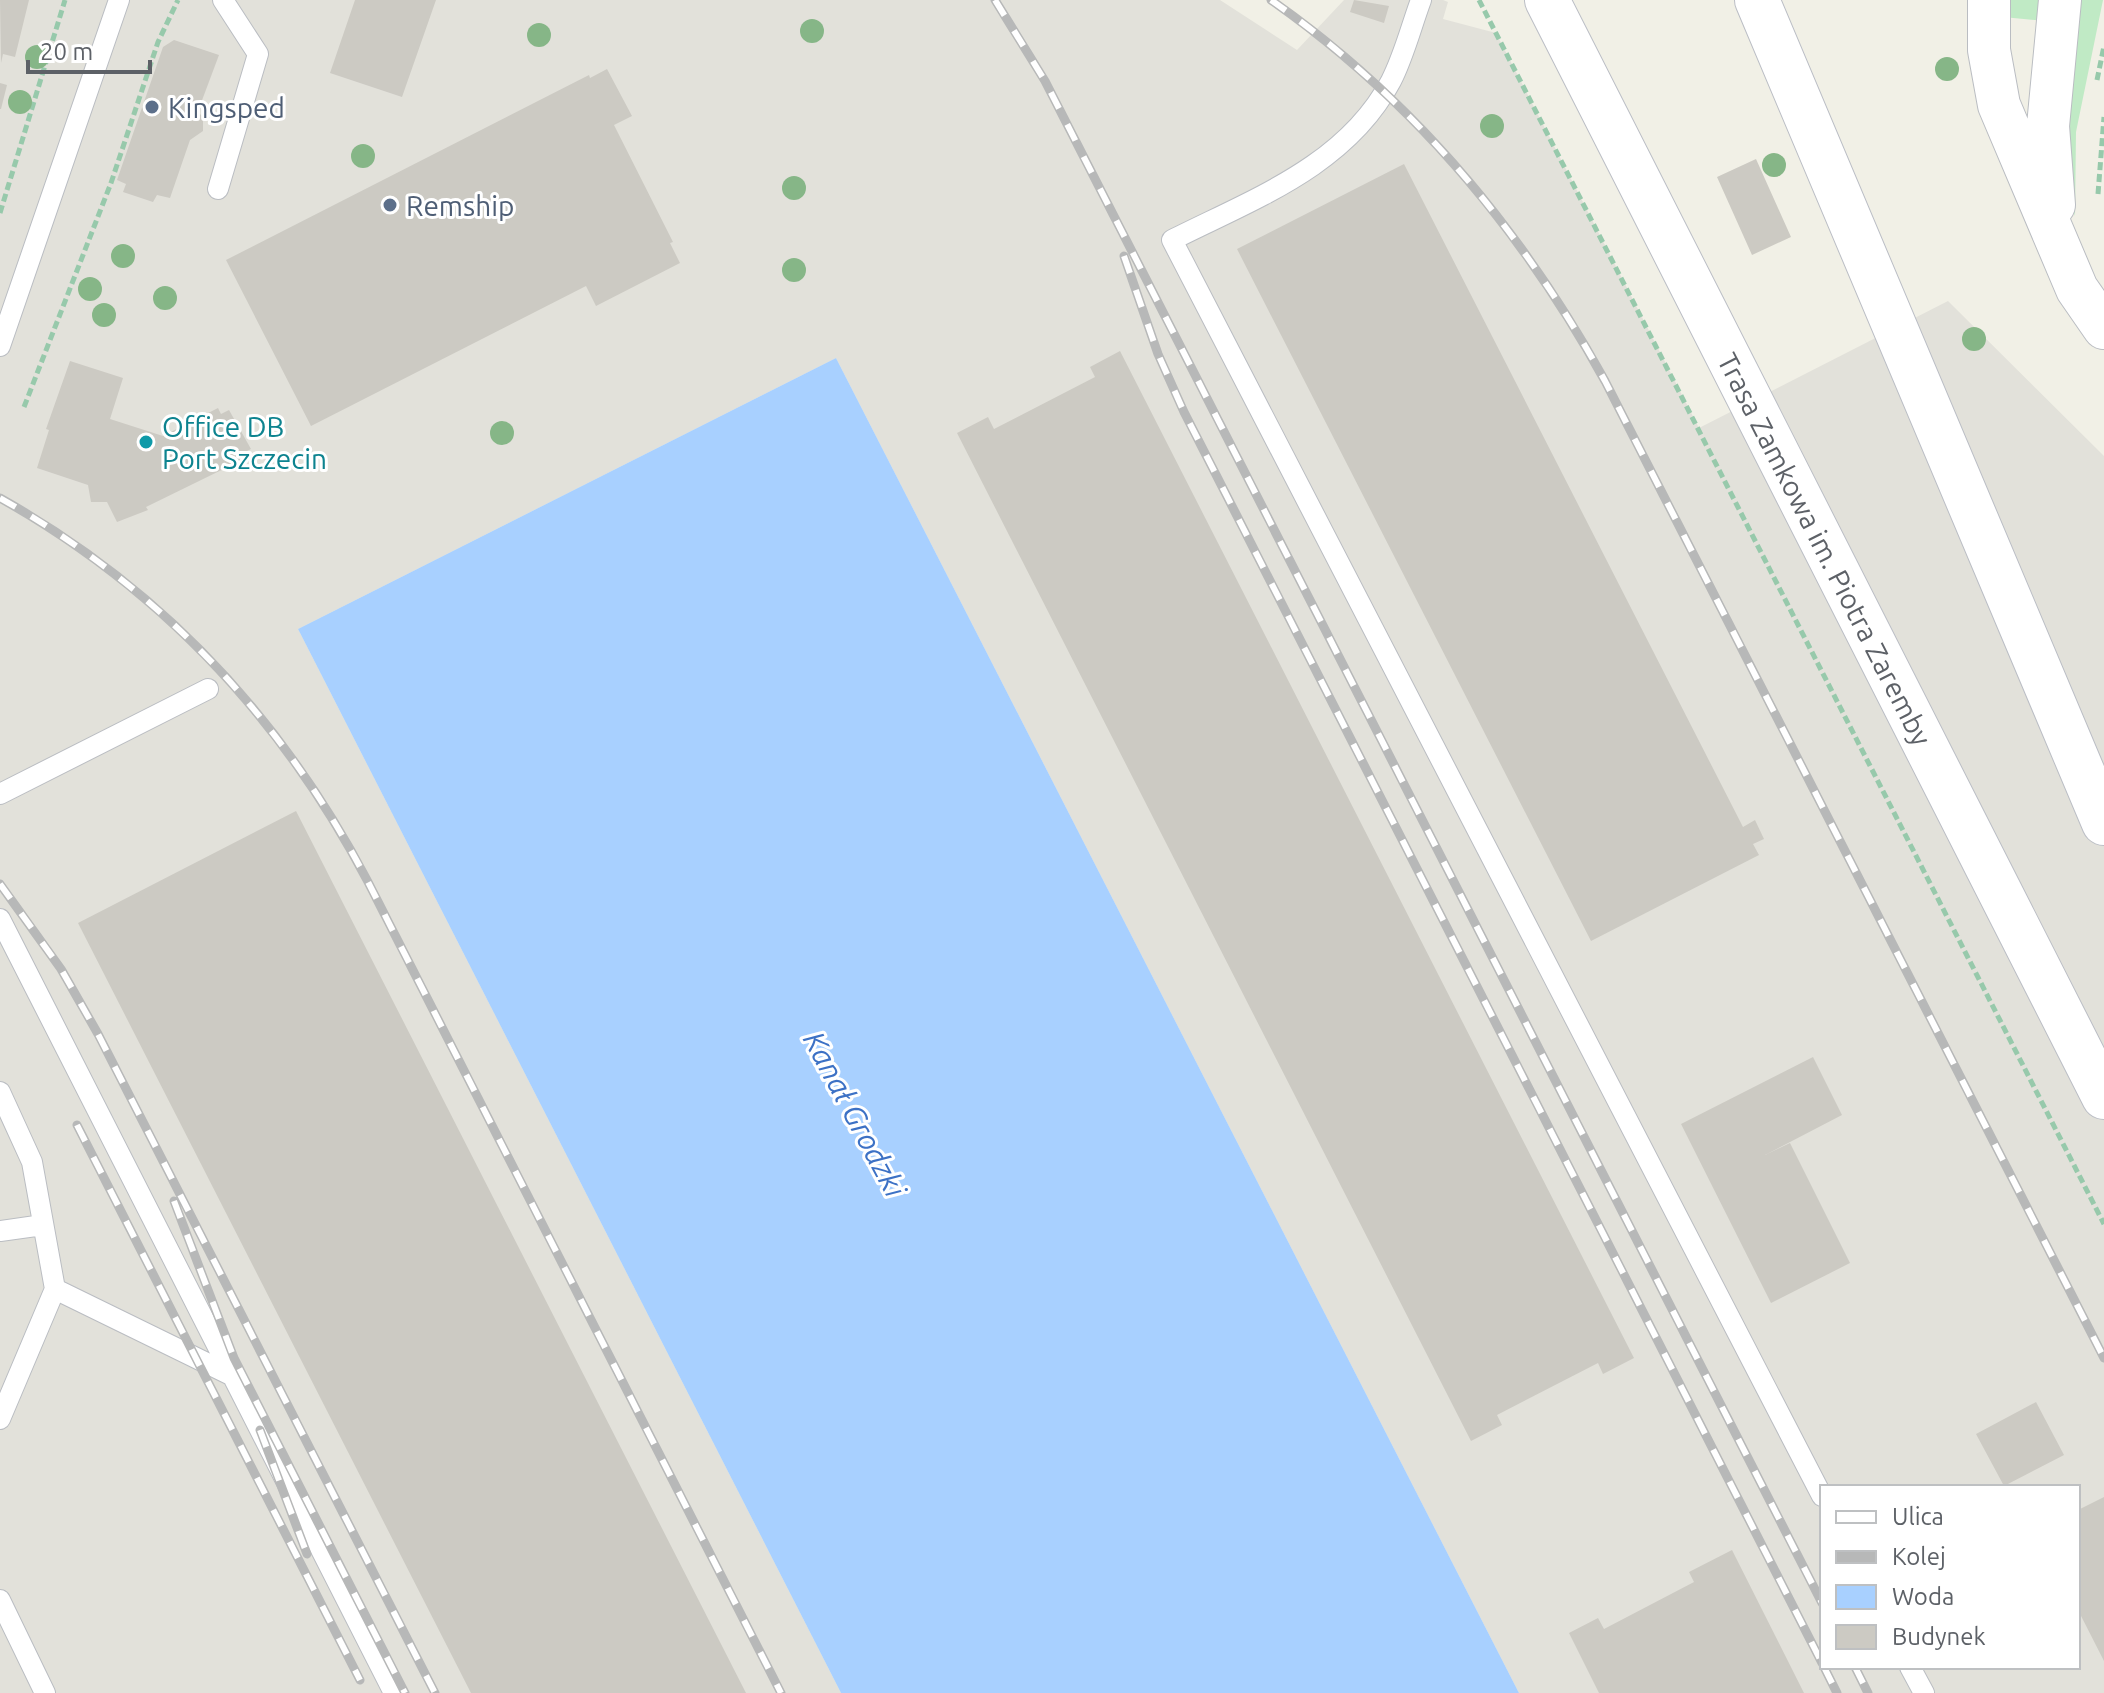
<svg xmlns="http://www.w3.org/2000/svg" width="2104" height="1693" viewBox="0 0 2104 1693" font-family="Ubuntu,sans-serif">
<style>
.industrial{fill:#e2e1da;fill-rule:evenodd}
.green{fill:#c0eac5}
.water{fill:#a8d0ff}
.building{fill:#cccac3}
.lines{fill:none;stroke-linecap:round;stroke-linejoin:round}
.lane-casing{stroke:#babdc2;stroke-width:22}
.street-casing{stroke:#babdc2;stroke-width:44}
.secondary-casing{stroke:#bbbec5;stroke-width:46}
.path{stroke:#97c9ab;stroke-width:5;stroke-dasharray:8 4;stroke-linecap:butt}
.lane{stroke:#fff;stroke-width:20}
.street{stroke:#fff;stroke-width:42}
.secondary{stroke:#fff;stroke-width:44}
.rail-casing{stroke:#b7b8b8;stroke-width:9}
.rail{stroke:#fff;stroke-width:6;stroke-dasharray:18;stroke-linecap:butt}
.tree{fill:#86b687}
.service-dot{fill:#5c6f8a;stroke:#fff;stroke-width:3}
.culture-dot{fill:#0f9aa8;stroke:#fff;stroke-width:3}
.labels{text-anchor:middle;dominant-baseline:central;stroke-width:6;stroke-linejoin:round;paint-order:stroke}
.service-label{font-size:28px;fill:#4e5e75;stroke:#fff;text-anchor:start}
.culture-label{font-size:28px;fill:#0d838f;stroke:#fff;text-anchor:start}
.street-label{font-size:28px;fill:#5d6167;stroke:#fff}
.water-label{font-size:30px;font-style:italic;fill:#3c71c5;stroke:#fff}
</style>
<rect width="100%" height="100%" fill="#f1f0e6"/>
<path class="industrial" d="M0,0H1220L1297,50L1344,0H1443L1448,2L1443,19L1496,33L1699,428L1948,301L2104,456V1693H1519L836,358L298,629L841,1693H0ZM1822,1487H2078V1667H1822Z"/>
<path class="green" d="M2003,0H2046L2045,21L2003,17Z
M2078,0H2103L2076,132L2075,216L2063,168Z"/>
<path class="water" d="M836,358L1519,1693H841L298,629Z"/>
<path class="building" d="M0,0H29L15,57L3,54L1,63Z
M355,0H436L402,97L330,73Z
M1354,0L1389,6L1384,23L1350,12Z
M174,40L219,55L198,111L203,118V131L190,140L170,198L157,195L153,202L123,192L126,184L117,180L163,47Z
M607,69L632,116L614,125L673,242L670,243L680,263L596,306L586,286L311,426L226,260L589,75L590,78Z
M0,83L7,85L1,109H0Z
M1756,159L1791,237L1752,255L1717,177Z
M1404,164L1743,827L1755,820L1764,839L1753,844L1759,855L1591,941L1237,249Z
M1120,351L1634,1358L1603,1374L1598,1363L1497,1415L1502,1425L1471,1441L957,433L988,417L994,429L1095,377L1090,367Z
M70,361L123,378L110,419L163,436L218,408L221,414L229,410L251,449L241,454L244,459L146,507L148,510L117,522L107,502H91L88,485L37,468L49,430L46,429Z
M296,811L746,1693H471L78,923Z
M1813,1057L1842,1115L1765,1155L1790,1143L1850,1263L1771,1303L1681,1124Z
M2036,1402L2064,1455L2004,1486L1976,1434Z
M2104,1497V1661L2078,1610V1510Z
M1732,1550L1804,1693H1599L1569,1633L1598,1618L1604,1629L1694,1582L1689,1572Z"/>
<g class="lines">
<defs>
<path id="lane" d="M1421,0C1411,27 1404,56 1391,81C1346,166 1253,199 1172,240L1822,1496
M218,189L258,54L223,0
M0,346L119,0
M0,794L208,689
M0,919L394,1693
M0,1092L32,1162L55,1289L0,1419
M0,1231L43,1225
M55,1289L233,1376
M0,1600L45,1693
M1910,1667L1924,1693"/>
<path id="street" d="M1989,0V50L1999,105L2077,289L2104,328
M2054,205L2048,126L2060,0"/>
<path id="secondary" d="M1547,0L2104,1097
M1757,0L2104,823"/>
</defs>
<use href="#lane" class="lane-casing"/>
<use href="#street" class="street-casing"/>
<use href="#secondary" class="secondary-casing"/>
<path class="path" d="M1479,0L2104,1224
M2097,80L2104,46
M2098,194L2104,117
M0,213L65,0
M24,407L111,183L158,42L178,0"/>
<use href="#lane" class="lane"/>
<use href="#street" class="street"/>
<use href="#secondary" class="secondary"/>
<defs>
<path id="rail" d="M995,0L1045,81L1822,1603
M1271,0C1412,99 1522,230 1605,381L2104,1358
M1124,256L1158,354L1184,412L1822,1663
M0,498C160,588 282,718 367,880L781,1693
M0,884L61,969L98,1034L435,1693
M77,1125L360,1680
M174,1201L234,1358L405,1693
M260,1430L307,1554
M1824,1667L1837,1693
M1855,1667L1868,1693"/>
</defs>
<use href="#rail" class="rail-casing"/>
<use href="#rail" class="rail"/>
</g>
<g class="tree">
<circle cx="812" cy="31" r="12"/>
<circle cx="539" cy="35" r="12"/>
<circle cx="37" cy="57" r="12"/>
<circle cx="1947" cy="69" r="12"/>
<circle cx="20" cy="102" r="12"/>
<circle cx="1492" cy="126" r="12"/>
<circle cx="363" cy="156" r="12"/>
<circle cx="1774" cy="165" r="12"/>
<circle cx="794" cy="188" r="12"/>
<circle cx="123" cy="256" r="12"/>
<circle cx="794" cy="270" r="12"/>
<circle cx="90" cy="289" r="12"/>
<circle cx="165" cy="298" r="12"/>
<circle cx="104" cy="315" r="12"/>
<circle cx="1974" cy="339" r="12"/>
<circle cx="502" cy="433" r="12"/>
</g>
<g class="service-dot">
<circle cx="152" cy="107" r="8"/>
<circle cx="390" cy="205" r="8"/>
</g>
<circle class="culture-dot" cx="146" cy="442" r="8"/>
<g class="labels">
<g class="service-label">
<text x="168" y="107">Kingsped</text>
<text x="406" y="205">Remship</text>
</g>
<g class="culture-label">
<text x="162" y="426">Office DB<tspan x="162" dy="32">Port Szczecin</tspan></text>
</g>
<g class="street-label">
<text transform="translate(1825 549) rotate(63)">Trasa Zamkowa im. Piotra Zaremby</text>
</g>
<g class="water-label">
<text transform="translate(855 1114) rotate(62)">Kanał Grodzki</text>
</g>
</g>
<rect x="1820" y="1485" width="260" height="184" fill="#ffffff" stroke="#bec0c2" stroke-width="2"/>
<rect x="1836" y="1511" width="40" height="12" fill="#ffffff" stroke="#bec0c2" stroke-width="2"/>
<text x="1892" y="1525" font-size="24" fill="#5d6167">Ulica</text>
<rect x="1836" y="1551" width="40" height="12" fill="#b7b8b8" stroke="#bec0c2" stroke-width="2"/>
<text x="1892" y="1565" font-size="24" fill="#5d6167">Kolej</text>
<rect x="1836" y="1585" width="40" height="24" fill="#a8d0ff" stroke="#bec0c2" stroke-width="2"/>
<text x="1892" y="1605" font-size="24" fill="#5d6167">Woda</text>
<rect x="1836" y="1625" width="40" height="24" fill="#cccac3" stroke="#bec0c2" stroke-width="2"/>
<text x="1892" y="1645" font-size="24" fill="#5d6167">Budynek</text>
<path d="M28 60v12h122v-12" fill="none" stroke="#5d6167" stroke-width="4"/>
<text x="40" y="60" font-size="24" fill="#5d6167" stroke="#ffffff" stroke-width="6" paint-order="stroke">20 m</text>
</svg>
